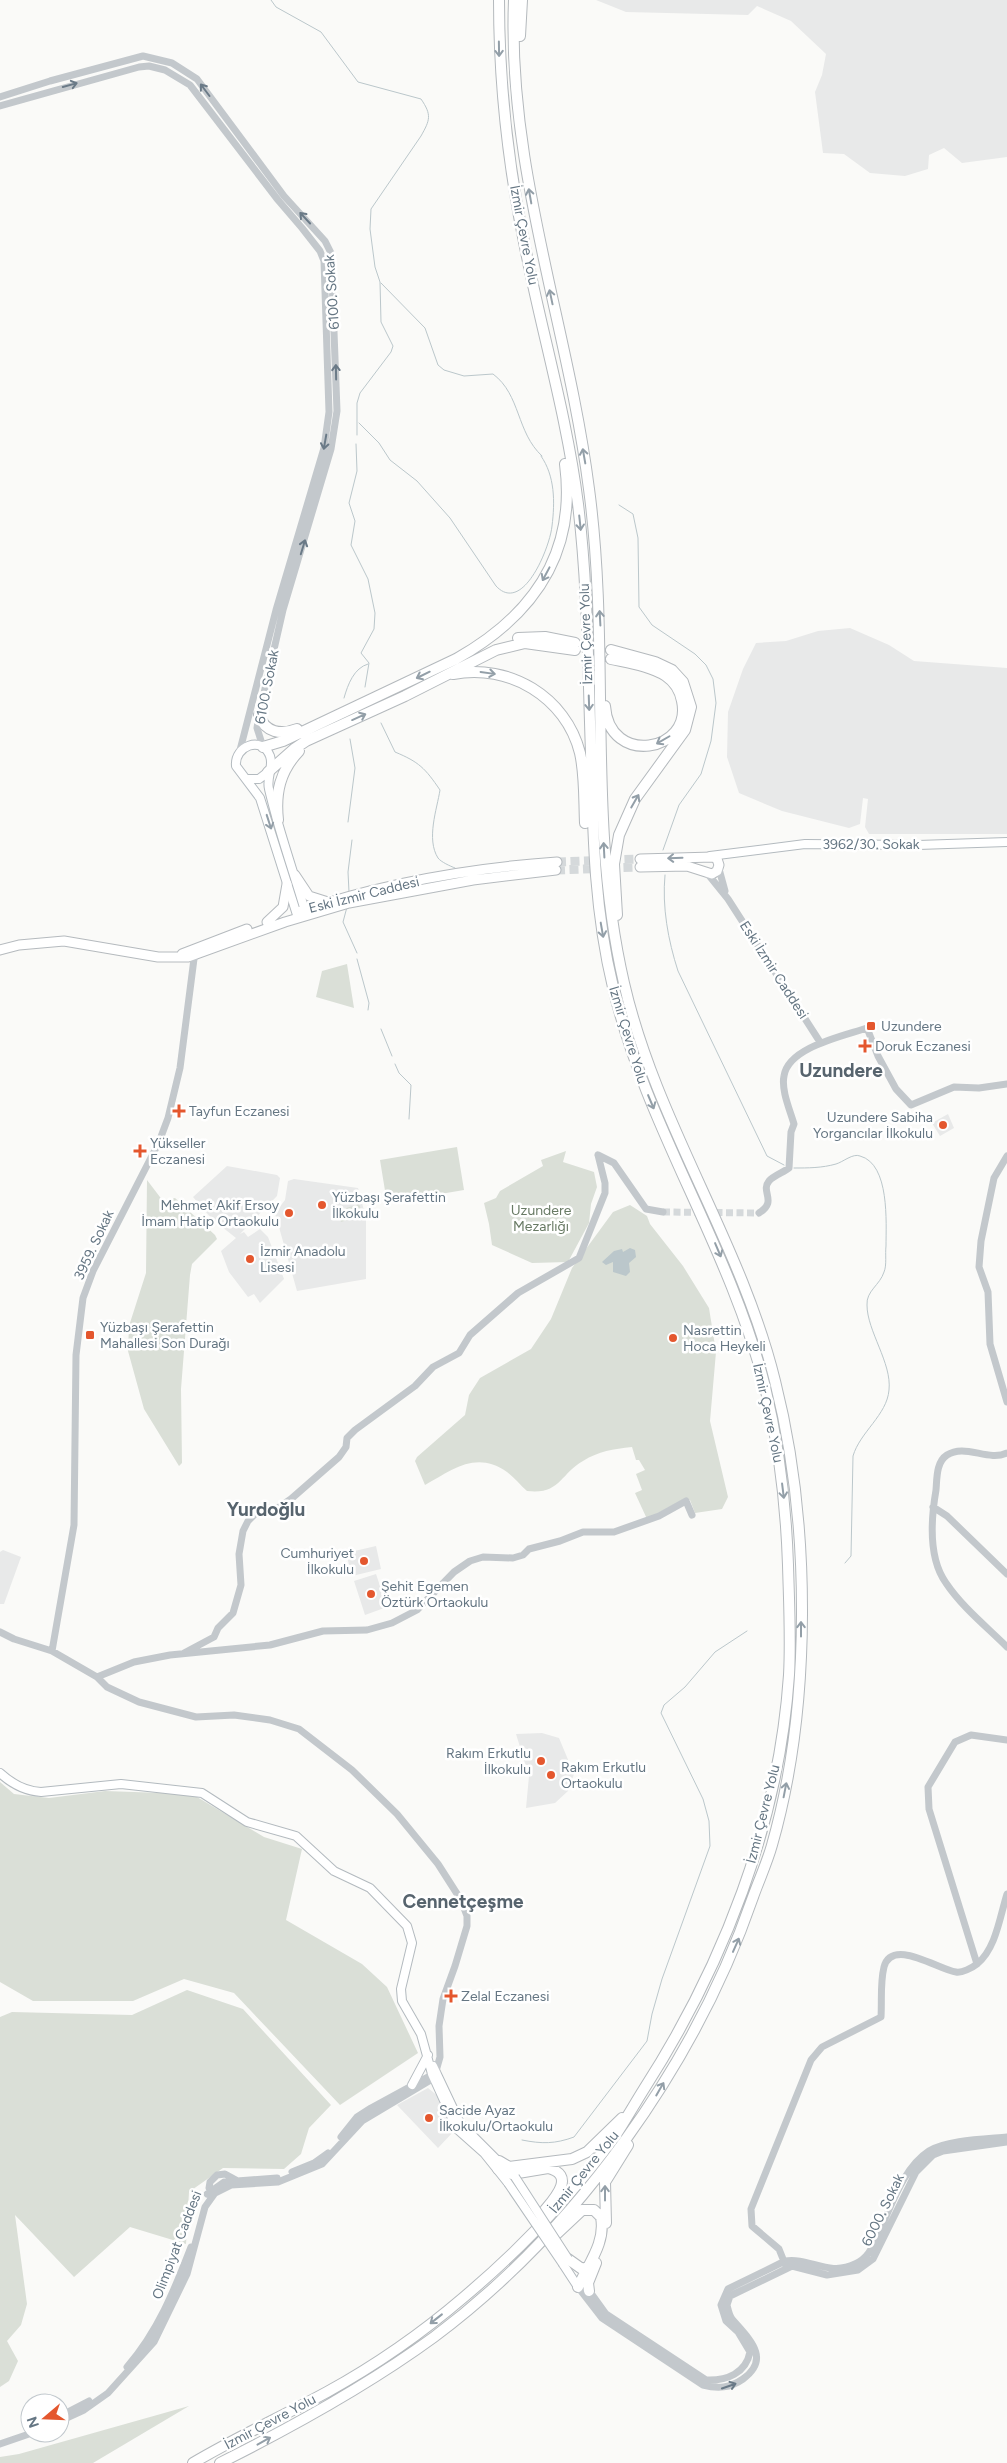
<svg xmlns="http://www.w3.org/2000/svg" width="1007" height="2463" viewBox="0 0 1007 2463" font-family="Figtree,sans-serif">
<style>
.built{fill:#e8e9e9}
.green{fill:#dadfd7}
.water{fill:#bbc7cb}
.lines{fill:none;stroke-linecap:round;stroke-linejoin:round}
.stream{stroke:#bbc7cb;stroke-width:1}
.tertiary-tunnel{stroke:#d5d9db;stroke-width:7;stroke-dasharray:7 3.5;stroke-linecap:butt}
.primary-tunnel{stroke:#d5d9db;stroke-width:9;stroke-dasharray:9 4.5;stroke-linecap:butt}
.secondary-casing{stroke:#b3babf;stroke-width:10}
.primary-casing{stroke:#b5babe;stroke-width:11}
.motorway-casing{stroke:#b4b9bd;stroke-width:12}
.tertiary{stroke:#c3c8cc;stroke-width:7}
.secondary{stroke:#fff;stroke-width:8}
.primary{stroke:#fff;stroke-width:9}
.motorway{stroke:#fff;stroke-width:10}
.secondary-bridge-casing{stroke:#b3babf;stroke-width:10;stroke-linecap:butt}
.secondary-bridge{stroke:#fff;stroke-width:8}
.oneway{stroke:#939fa8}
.oneway2{stroke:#6a7a87}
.poi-dot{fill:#e4572e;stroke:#fff;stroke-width:2}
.labels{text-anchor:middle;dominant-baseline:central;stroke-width:5;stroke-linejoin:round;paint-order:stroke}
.street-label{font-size:14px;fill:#657683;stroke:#fff}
.poi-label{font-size:14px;fill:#657683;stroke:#fff;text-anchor:start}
.park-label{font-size:14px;fill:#687a64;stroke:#fff}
.district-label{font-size:19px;font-weight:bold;fill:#57646e;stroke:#fff}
</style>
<rect width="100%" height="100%" fill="#fafaf8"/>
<path class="built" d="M596,0H1007V157L962,163L944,148L929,155L928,169L905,176L870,173L844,154L823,153L815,92L822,75L826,54L791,21L757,6L748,15L626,12Z
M850,628L889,645L914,661L1007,668V834H869L865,827L868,799L863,798L860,824L849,828L782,811L739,793L727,757L728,712L743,669L756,643L786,641L818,631Z
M948,1114L954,1128L940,1136L932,1123Z
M227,1166L277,1175L280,1178L277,1196L240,1234L244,1232L248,1237L260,1229L268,1237L284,1279L260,1303L254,1294L248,1297L229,1272L221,1251L236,1238L212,1219L193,1197Z
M294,1179L358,1188L366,1218V1279L297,1291L275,1213L285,1200L288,1181Z
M376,1546L381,1569L352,1576L346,1553Z
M3,1550L21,1557L4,1604H0V1552Z
M376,1574L387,1607L365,1615L354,1581Z
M542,1733L559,1738L574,1774L568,1791L555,1803L526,1808L529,1776L516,1734Z
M428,2088L439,2097L454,2131L438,2148L397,2105Z"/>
<path class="green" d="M347,964L354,1008L316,997L322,971Z
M457,1147L464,1190L387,1203L380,1160Z
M566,1151L563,1162L594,1172L597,1187L591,1204L589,1223L568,1262L532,1263L492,1245L489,1224L484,1203L496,1198L500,1191L543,1166L541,1160Z
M147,1180L163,1201L175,1198L215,1235L217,1239L192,1264L190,1275L181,1389L182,1463L179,1466L144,1409L128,1351L129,1326L146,1273Z
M359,1204L363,1215L341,1222L337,1211Z
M630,1205L647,1216L650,1224L683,1266L709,1308L716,1352L710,1421L728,1497L722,1509L695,1513L690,1500L684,1499L647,1519L635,1493L642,1490L636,1474L645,1470L639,1460H636L632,1447C613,1449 599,1451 583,1461C560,1474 560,1495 527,1491C520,1485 514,1477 507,1472C476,1450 452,1470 425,1485L415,1461L417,1457L465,1415L469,1395L480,1378L531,1349L551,1319L572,1268L613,1212Z
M0,1782L14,1794L49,1798L105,1791L192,1794L264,1837L302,1849L286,1920L362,1964L387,1987L418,2053L340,2105L234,1993L184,1979L133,2001H33L0,1982Z
M187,1990L243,2009L331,2105L309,2128L301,2154L284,2169L223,2168L189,2192L186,2244L130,2227L74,2277L15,2215L27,2304L21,2325L7,2341L18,2361L9,2381L0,2387V2017L12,2012L132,2015Z
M189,2406L93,2463H0V2457L19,2454Z"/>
<path class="water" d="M630,1248L635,1250L636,1257L629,1263L630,1272L626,1276L613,1272V1262L606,1265L602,1262L614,1251L622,1249L623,1252Z"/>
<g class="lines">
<path class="stream" d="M271,0L276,7L321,32L358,82L421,99C432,115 430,120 421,136L371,209L370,229L375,267L380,282L381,322L393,346L391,352L360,393L357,403V435
M381,283L425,328L438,365L444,370L464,376L493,374C521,395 516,432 542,456
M359,423L379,443L390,460L417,481L450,518L496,586C523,615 550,547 552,526C555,502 555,476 541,456
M356,444L357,471L349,503L355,521L351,545L368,579L375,613L374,629L361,653L369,663L365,687
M619,505L633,514L638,538L639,607L652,625L695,654L706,665L713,679L716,703L711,741L701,774L679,805L663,850
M344,698C348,684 354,668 368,664
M381,723L395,752C419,762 425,768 440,790C437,809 426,839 438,858C441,862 450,866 455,868
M348,822L355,768L350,739
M665,875C662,907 668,940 678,971L767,1156L784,1165
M349,892L348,872L352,840
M347,907L343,922L357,953
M357,959L369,1003L368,1010
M381,1029L392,1056
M395,1064L399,1073L411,1085L409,1119
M794,1168C808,1168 822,1168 836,1164C843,1162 853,1153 860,1156C890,1164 886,1223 886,1246C885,1254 887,1265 884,1272C880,1285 866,1291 867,1305C867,1331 892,1363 889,1390C887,1415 860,1432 853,1456L851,1556L845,1563
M522,2140C542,2144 555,2144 574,2137L647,2041L652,2014L662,1979L710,1846L709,1821L703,1799L661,1713L664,1705L685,1687L715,1652L747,1631"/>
<path class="tertiary-tunnel" d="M663,1212L759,1213"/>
<path class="primary-tunnel" d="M557,862L640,859
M556,870L640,867"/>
<defs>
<path id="secondary" d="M247,779H259L268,772
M710,856L805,844L918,845L1007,842
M298,918L260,798L236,766C234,746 262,735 270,756C274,767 266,778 269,789C279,832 294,873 306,914
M0,1773C12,1784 24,1791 41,1792L121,1784L202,1793L247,1822L296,1836L334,1871L370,1888L407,1926L412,1943L401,1989L402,2001L421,2034L432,2074L457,2129L484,2153L508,2183
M433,2066L460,2123L501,2164
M412,2085L428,2055
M563,2264L578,2287"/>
<path id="primary" d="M640,859L713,857L717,859L719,865L717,871L712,874L687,866L640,867
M295,875L309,896L328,902
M298,912C380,884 470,868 557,862
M267,922L283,907L287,884
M0,950L19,945L64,941L158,957H188L285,922L349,903L473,880L556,870
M182,954L247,929"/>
<path id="motorway" d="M520,36L522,0
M518,638L545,637L575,643
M611,650L655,662L672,670L683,682L691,707L685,730L635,799L619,835L614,864L617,915
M453,674C509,663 566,697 580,753C585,775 584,800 585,823
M605,706C609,767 693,752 682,701C680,690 675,682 666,676C650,666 629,663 611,659
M259,715C265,733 281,735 297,729
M263,747L283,741L456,659C531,617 577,555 565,464
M268,772L294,749L306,741L405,696L496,650L525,643L575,650
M278,820C275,793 280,771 299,751
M499,2161L509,2167L572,2159L587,2152L622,2118
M498,2169L512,2174L548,2168C576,2175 555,2198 545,2210
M606,2223L605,2182L628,2145
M550,2240L582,2210H594L601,2217C606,2243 588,2264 578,2287
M568,2259L582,2269L588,2267
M589,2291L588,2283L596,2263
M193,2463C237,2437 283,2416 327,2392C376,2365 422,2333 464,2297C520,2250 572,2195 615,2136C625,2121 634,2105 644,2089C723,1966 779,1823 789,1675C791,1639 789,1602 788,1565C786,1505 779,1445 765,1387C730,1247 646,1127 613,987C594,909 593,832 591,753C588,671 588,586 578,504C567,417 542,333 525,247C508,165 499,84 499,0
M220,2463C294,2426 367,2386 434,2337C577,2230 695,2065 753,1897C759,1880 767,1863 772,1845C812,1705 811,1523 775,1381C741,1242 656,1123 624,983C586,820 611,653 589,489C568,325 507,168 514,0"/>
</defs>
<use href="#secondary" class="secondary-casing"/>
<use href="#primary" class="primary-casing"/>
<use href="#motorway" class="motorway-casing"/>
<path class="tertiary" d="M0,97L50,81L143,56L172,63L197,79L284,196L325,241L331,253L337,411L331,449L283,610L259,715L257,728L263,747
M0,106L139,67L149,66L165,70L190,85L278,200L302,228L320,251L324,261L329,412L324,448L276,610L240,750
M719,869L725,891
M707,873L728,899L820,1042
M598,1155L614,1163L646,1209L663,1212
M1007,1156L994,1178L981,1241L979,1267L988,1292L990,1344L1007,1402
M759,1213C778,1201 760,1192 769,1181C773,1176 784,1172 789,1168L791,1132L794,1124C790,1110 781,1090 784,1076C788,1047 844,1036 867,1028L878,1056L896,1089L911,1105L954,1087L979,1088L1007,1084
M1007,1453C988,1462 965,1443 947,1455C936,1462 937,1479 936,1490C931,1519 928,1558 946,1583C962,1607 987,1627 1007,1647
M933,1507L947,1516L1007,1574
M0,1632L14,1639L52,1651L97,1677L107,1687L139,1702L196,1717L234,1715L270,1720L299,1729L352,1770L397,1814L438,1864L461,1900L467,1916V1926L455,1966L443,1999L439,2026L440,2057L434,2078L362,2121L322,2164L278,2182L231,2185L215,2193L205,2207L187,2274L154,2342L108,2393L84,2410L60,2421
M52,1651L74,1525L76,1355L83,1298L93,1271L159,1142L168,1118L180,1068L195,951
M184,1653L214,1637L218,1628L233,1613L241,1585L239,1554L243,1531L248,1521L256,1513L268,1508H278L291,1499L339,1457L346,1447L347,1438L355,1430L415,1386L433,1367L459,1353L470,1335L518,1293L579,1258L605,1193V1183L598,1155
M97,1677L134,1662L170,1655L270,1645L323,1631L367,1630L392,1623L417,1610L454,1572L470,1561L483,1557L513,1558L523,1555L529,1549L560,1541L583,1532H614L659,1516L686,1501L692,1515
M977,1964L929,1809L928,1787L955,1742L971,1735L1007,1740
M341,2137L357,2117L371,2108L437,2072
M292,2172L314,2163L328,2153
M214,2190L209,2188L210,2182L217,2175L225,2174L236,2180
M207,2194L224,2182L277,2178
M785,2264L779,2249L752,2226L751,2209L811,2060L822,2047L881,2017C882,2000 880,1983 884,1967C892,1937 939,1970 956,1972C962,1973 972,1968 977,1964C996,1949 1000,1916 1007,1894
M578,2287L602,2318L703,2385C718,2389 730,2388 743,2379C772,2358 748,2338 732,2319C729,2315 728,2309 727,2305L730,2296L792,2266L827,2275L858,2270L873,2259L916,2172L933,2155L943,2151L1007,2142
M588,2289L606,2314L706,2380C727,2381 746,2373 750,2352L738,2332L726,2321L721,2305L728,2289L785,2261C809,2257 829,2277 855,2264C870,2257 873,2245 879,2232C892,2205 903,2168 929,2151C946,2140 986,2139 1007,2137
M127,2367C158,2331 174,2291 191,2247
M60,2416L89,2401
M0,2444L32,2433"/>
<use href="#secondary" class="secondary"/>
<use href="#primary" class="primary"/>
<use href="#motorway" class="motorway"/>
<defs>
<path id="secondary-bridge" d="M515,2177L568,2259
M508,2183L563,2264"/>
</defs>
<use href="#secondary-bridge" class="secondary-bridge-casing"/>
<use href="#secondary-bridge" class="secondary-bridge"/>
</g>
<defs><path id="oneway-shaft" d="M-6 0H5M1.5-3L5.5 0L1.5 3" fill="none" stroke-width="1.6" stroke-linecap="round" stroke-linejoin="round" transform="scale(1.25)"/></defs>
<g class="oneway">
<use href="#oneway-shaft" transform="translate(499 49) rotate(89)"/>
<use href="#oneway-shaft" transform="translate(530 196) rotate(-100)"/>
<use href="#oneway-shaft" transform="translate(551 297) rotate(-102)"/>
<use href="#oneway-shaft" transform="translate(584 456) rotate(-100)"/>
<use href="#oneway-shaft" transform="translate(580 523) rotate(84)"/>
<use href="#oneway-shaft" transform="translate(546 574) rotate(118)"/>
<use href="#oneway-shaft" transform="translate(600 618) rotate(-93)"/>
<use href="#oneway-shaft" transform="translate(488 673) rotate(8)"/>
<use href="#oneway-shaft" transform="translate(423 675) rotate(154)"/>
<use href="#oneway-shaft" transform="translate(589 703) rotate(88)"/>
<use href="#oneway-shaft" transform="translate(359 717) rotate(-24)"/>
<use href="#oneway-shaft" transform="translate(663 740) rotate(150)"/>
<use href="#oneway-shaft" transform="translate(635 801) rotate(-60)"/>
<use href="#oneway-shaft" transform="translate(269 822) rotate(72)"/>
<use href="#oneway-shaft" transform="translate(604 850) rotate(-93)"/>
<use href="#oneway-shaft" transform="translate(675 858) rotate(178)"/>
<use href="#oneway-shaft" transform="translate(602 930) rotate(80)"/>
<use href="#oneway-shaft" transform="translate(651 1102) rotate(67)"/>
<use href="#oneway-shaft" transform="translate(718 1250) rotate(67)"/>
<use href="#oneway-shaft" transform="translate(783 1491) rotate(83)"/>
<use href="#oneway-shaft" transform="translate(801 1629) rotate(-90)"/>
<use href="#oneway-shaft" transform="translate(785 1790) rotate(-79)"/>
<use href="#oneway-shaft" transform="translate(736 1945) rotate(-66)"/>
<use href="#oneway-shaft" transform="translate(660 2089) rotate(-60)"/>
<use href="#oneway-shaft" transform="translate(605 2193) rotate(-90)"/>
<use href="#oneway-shaft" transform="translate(436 2319) rotate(142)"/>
<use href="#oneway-shaft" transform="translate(264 2441) rotate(-29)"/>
</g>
<g class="oneway2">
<use href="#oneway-shaft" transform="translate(70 85) rotate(-15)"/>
<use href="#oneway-shaft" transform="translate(205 90) rotate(-127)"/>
<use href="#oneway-shaft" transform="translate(305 218) rotate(-133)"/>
<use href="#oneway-shaft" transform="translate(336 372) rotate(-91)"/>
<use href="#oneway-shaft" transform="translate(325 442) rotate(100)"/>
<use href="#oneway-shaft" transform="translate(303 547) rotate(-73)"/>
<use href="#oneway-shaft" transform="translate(729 2386) rotate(-19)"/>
</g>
<g class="poi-dot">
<rect x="866" y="1021" width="10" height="10" rx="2.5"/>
<path d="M862.5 1038.5h5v5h5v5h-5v5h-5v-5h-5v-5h5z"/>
<path d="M176.5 1103.5h5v5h5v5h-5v5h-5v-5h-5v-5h5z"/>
<circle cx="943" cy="1125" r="5"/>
<path d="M137.5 1143.5h5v5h5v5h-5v5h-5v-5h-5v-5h5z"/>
<circle cx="322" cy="1205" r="5"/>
<circle cx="289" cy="1213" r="5"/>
<circle cx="250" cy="1259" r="5"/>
<rect x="85" y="1330" width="10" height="10" rx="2.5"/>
<circle cx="673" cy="1338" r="5"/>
<circle cx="364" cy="1561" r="5"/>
<circle cx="371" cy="1594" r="5"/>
<circle cx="541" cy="1761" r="5"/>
<circle cx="551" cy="1775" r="5"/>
<path d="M448.5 1988.5h5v5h5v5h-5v5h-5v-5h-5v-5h5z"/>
<circle cx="429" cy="2118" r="5"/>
</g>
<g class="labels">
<g class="street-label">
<text transform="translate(524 235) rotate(79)">İzmir Çevre Yolu</text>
<text transform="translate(332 292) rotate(-94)">6100. Sokak</text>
<text transform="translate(586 634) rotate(-92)">İzmir Çevre Yolu</text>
<text transform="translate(267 687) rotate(-79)">6100. Sokak</text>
<text x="871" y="844">3962/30. Sokak</text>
<text transform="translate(364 895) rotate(-14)">Eski İzmir Caddesi</text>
<text transform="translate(774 970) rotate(57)">Eski İzmir Caddesi</text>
<text transform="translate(628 1035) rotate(73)">İzmir Çevre Yolu</text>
<text transform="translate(94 1245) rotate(-65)">3959. Sokak</text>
<text transform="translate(768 1413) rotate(78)">İzmir Çevre Yolu</text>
<text transform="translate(763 1814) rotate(-76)">İzmir Çevre Yolu</text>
<text transform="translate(584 2172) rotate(-51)">İzmir Çevre Yolu</text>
<text transform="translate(883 2210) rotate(-64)">6000. Sokak</text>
<text transform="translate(177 2245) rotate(-69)">Olimpiyat Caddesi</text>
<text transform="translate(270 2422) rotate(-28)">İzmir Çevre Yolu</text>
</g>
<g class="poi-label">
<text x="881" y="1026">Uzundere</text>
<text x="875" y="1046">Doruk Eczanesi</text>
<text x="189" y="1111">Tayfun Eczanesi</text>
<text x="933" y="1117" text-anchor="end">Uzundere Sabiha<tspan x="933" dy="16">Yorgancılar İlkokulu</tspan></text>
<text x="150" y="1143">Yükseller<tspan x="150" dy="16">Eczanesi</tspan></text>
<text x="332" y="1197">Yüzbaşı Şerafettin<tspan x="332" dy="16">İlkokulu</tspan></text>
<text x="279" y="1205" text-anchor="end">Mehmet Akif Ersoy<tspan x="279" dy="16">İmam Hatip Ortaokulu</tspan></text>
<text x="260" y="1251">İzmir Anadolu<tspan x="260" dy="16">Lisesi</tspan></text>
<text x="100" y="1327">Yüzbaşı Şerafettin<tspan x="100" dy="16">Mahallesi Son Durağı</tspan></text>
<text x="683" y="1330">Nasrettin<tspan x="683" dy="16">Hoca Heykeli</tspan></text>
<text x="354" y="1553" text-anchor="end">Cumhuriyet<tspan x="354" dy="16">İlkokulu</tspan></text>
<text x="381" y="1586">Şehit Egemen<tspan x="381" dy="16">Öztürk Ortaokulu</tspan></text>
<text x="531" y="1753" text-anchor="end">Rakım Erkutlu<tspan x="531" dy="16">İlkokulu</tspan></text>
<text x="561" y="1767">Rakım Erkutlu<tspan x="561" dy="16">Ortaokulu</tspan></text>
<text x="461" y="1996">Zelal Eczanesi</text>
<text x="439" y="2110">Sacide Ayaz<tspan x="439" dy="16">İlkokulu/Ortaokulu</tspan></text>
</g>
<g class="park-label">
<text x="541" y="1210">Uzundere<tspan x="541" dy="16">Mezarlığı</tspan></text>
</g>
<g class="district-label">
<text x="841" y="1070">Uzundere</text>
<text x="266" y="1509">Yurdoğlu</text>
<text x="463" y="1901">Cennetçeşme</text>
</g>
</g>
<g transform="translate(45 2418) rotate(251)"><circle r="24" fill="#ffffff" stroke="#c1c8cd"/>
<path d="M0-4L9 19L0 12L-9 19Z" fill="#e4572e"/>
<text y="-8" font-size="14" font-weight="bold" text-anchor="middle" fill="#657683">N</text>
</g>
</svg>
